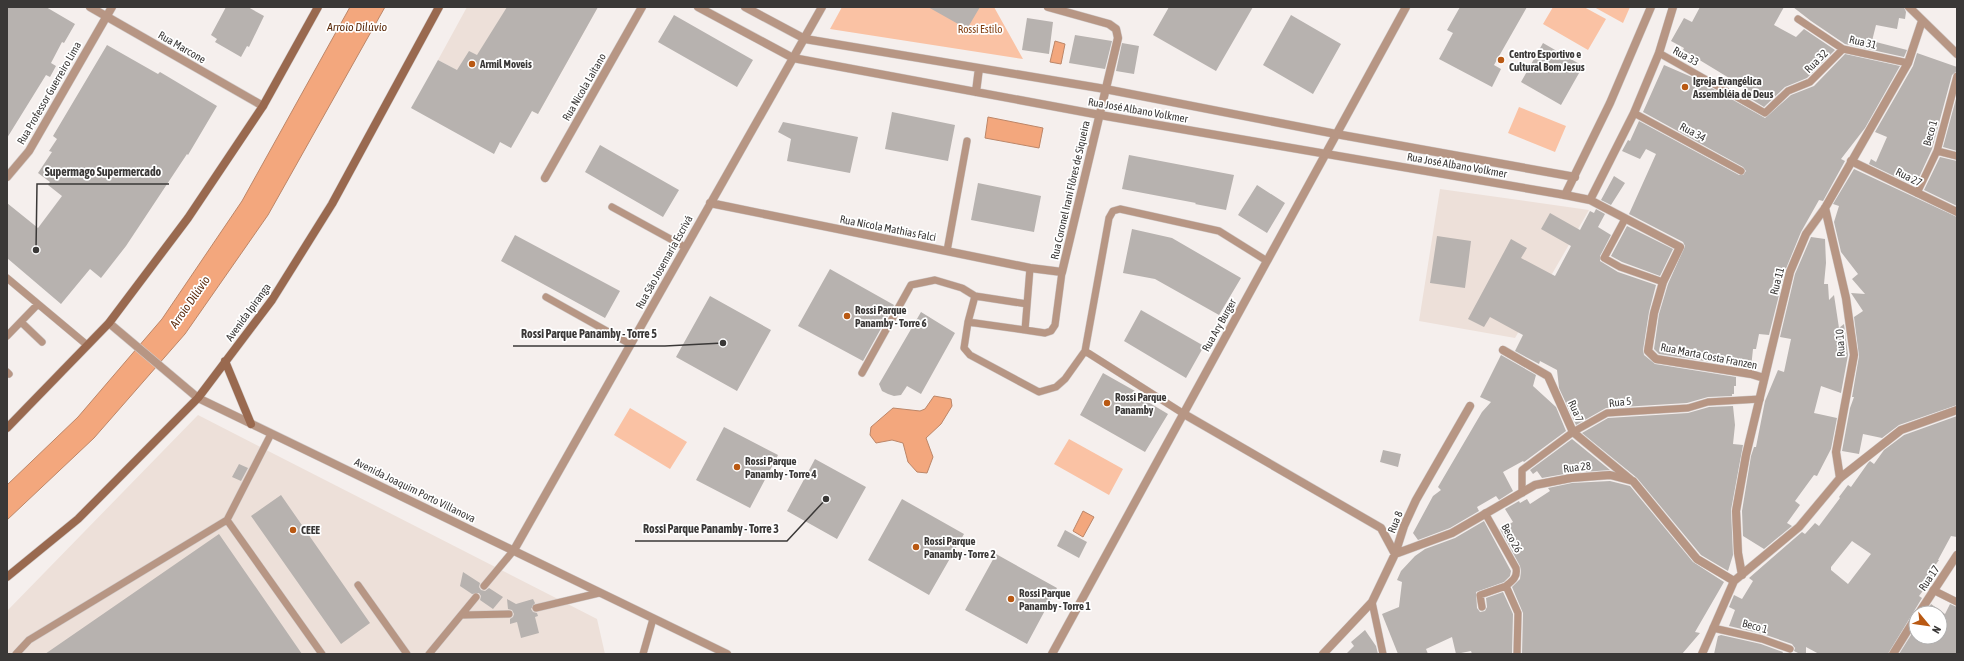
<svg xmlns="http://www.w3.org/2000/svg" width="1964" height="661" viewBox="0 0 1964 661" font-family="'Asap Condensed',sans-serif">
<style>
.built{fill:#ede0d9}
.green{fill:#fac2a4}
.water{fill:#f3a77d;stroke:#bc8668}
.building{fill:#b7b2af;fill-rule:evenodd}
.lines{fill:none;stroke-linecap:round;stroke-linejoin:round}
.service-casing{stroke:#d0cac9;stroke-width:8}
.minor-casing{stroke:#d0cac9;stroke-width:9}
.tertiary-casing{stroke:#d0cac9;stroke-width:9}
.secondary-casing{stroke:#d0cac9;stroke-width:9}
.service{stroke:#b79684;stroke-width:7}
.minor{stroke:#b79684;stroke-width:8}
.tertiary{stroke:#b79684;stroke-width:8}
.secondary{stroke:#99694f;stroke-width:8}
.poi-dot{fill:#b95913;stroke:#fff;stroke-width:1.5}
.labels{text-anchor:middle;dominant-baseline:central;stroke-width:3.5;stroke-linejoin:round;paint-order:stroke}
.park-label{font-size:11px;fill:#813d0e;stroke:#fff}
.street-label{font-size:11px;fill:#3a3837;stroke:#fff}
.poi-label{font-size:11px;font-weight:bold;fill:#3a3837;stroke:#fff;text-anchor:start}
.water-label{font-size:12px;font-style:italic;fill:#5e2e0f;stroke:#fff}
.leader{fill:none;stroke:#3a3837;stroke-width:1.5}
.callout-dot{fill:#3a3837;stroke:#fff;stroke-width:1.5}
.callout-label{font-size:12px;text-anchor:middle;font-weight:bold;fill:#3a3837;stroke:#fff;stroke-width:3.5;stroke-linejoin:round;paint-order:stroke}
</style>
<rect width="100%" height="100%" fill="#f5efed"/>
<path class="built" d="M467,7H598L538,114L438,60Z
M1440,189L1589,210L1515,338L1419,321Z
M198,415L597,619L605,654H7V611Z"/>
<path class="green" d="M842,7H994L1023,59L830,29Z
M1553,7H1584L1606,19L1588,50L1543,24Z
M1594,7H1630L1623,23Z
M1519,107L1566,126L1555,152L1508,133Z
M630,408L687,442L670,469L614,435Z
M1069,439L1123,469L1109,495L1054,464Z"/>
<path class="water" d="M350,7H385L268,215L185,334L94,438L7,520V485L78,417L162,319L242,201Z
M1055,41L1065,44L1061,64L1050,62Z
M988,117L1043,128L1039,148L985,138Z
M934,396L951,399L952,406L941,424L926,438L933,457L927,473L917,472L908,462L903,443L892,440L876,443L870,435L871,427L893,408L920,411L925,409Z
M1083,511L1094,517L1083,537L1073,531Z"/>
<path class="building" d="M7,7H46L75,24L64,43L62,42L51,63L56,66L50,77L46,75L7,138Z
M226,7H248L264,16L249,47L247,46L241,57L215,42L217,39L211,35Z
M507,7H598L538,114L532,111L511,148L500,142L494,154L411,108L438,60L457,70L469,51L477,55Z
M928,7H980L967,29Z
M1169,7H1253L1216,71L1153,35Z
M1460,7H1527L1494,65L1501,69L1492,87L1439,59L1453,33L1447,30Z
M1700,7H1784L1774,25L1796,37L1804,29L1835,50L1807,78L1785,87L1764,107L1741,93L1744,87L1683,50L1684,48L1671,41L1684,18L1692,22Z
M1793,7H1904L1906,12L1905,19L1899,18L1897,29L1876,25L1872,41L1907,50L1904,57L1845,44L1811,21Z
M674,15L753,60L737,87L658,42Z
M1291,15L1341,44L1313,94L1263,65Z
M1027,18L1053,22L1049,54L1022,50Z
M1075,35L1112,41L1105,69L1069,63Z
M1122,43L1139,46L1134,74L1116,71Z
M1543,43L1583,66L1561,105L1521,82Z
M107,45L158,74L160,72L217,106L188,155L187,154L126,246L101,278L90,269L61,304L7,258V203L38,228L62,196L48,185L50,182L38,173L52,152L49,151L57,139L53,136Z
M1917,53L1957,67V71L1952,75L1932,149L1915,186L1869,164L1871,159L1876,162L1887,137L1875,132L1913,66Z
M1845,54L1900,66L1865,128L1841,159L1845,161L1823,201L1819,200L1801,232L1785,271L1769,335L1759,334L1756,349H1753L1751,368L1659,354L1654,349L1659,314L1668,284L1685,246L1683,242L1629,214L1656,154L1646,149L1640,159L1622,151L1628,140L1630,141L1639,121L1739,175H1743L1746,171L1743,167L1643,112L1664,65L1694,78L1765,118L1791,95L1814,86Z
M1957,95V151L1943,147Z
M892,112L955,125L948,161L885,149Z
M783,122L858,137L850,173L787,161L791,139L778,132Z
M600,145L679,190L663,217L585,172Z
M1129,155L1234,175L1226,210L1195,204L1196,203L1122,189Z
M1940,157L1957,161V206L1924,190Z
M1854,169L1957,217V405L1899,425L1882,438L1863,434L1859,454L1842,451L1850,408L1854,397H1852L1859,356L1854,317L1863,311L1851,293L1865,294L1852,279L1858,274L1841,252L1834,222L1839,206L1833,204Z
M1614,176L1625,183L1611,205L1601,200Z
M978,183L1041,196L1034,232L971,220Z
M1257,185L1285,203L1267,233L1238,215Z
M1596,209L1605,214L1598,227L1611,235L1600,256V261L1618,272L1656,285L1649,312L1643,350L1644,355L1655,364L1736,377V386H1734V394H1732V396L1708,397L1687,403L1606,408L1576,425L1559,388L1557,370L1540,361L1539,364L1515,351L1523,335L1490,317L1484,327L1468,319L1511,239L1527,248L1521,258L1555,276L1571,246L1541,229L1550,213L1580,230L1590,211L1594,213Z
M1627,226L1673,249L1660,276L1622,262L1611,256Z
M1132,229L1172,238L1241,278L1219,315L1155,279L1123,273Z
M515,235L620,291L605,318L501,261Z
M1437,236L1471,241L1465,288L1430,283Z
M1811,237L1825,239L1826,263L1824,284H1828L1829,300L1834,295L1839,328L1844,324L1848,355L1841,393L1821,386L1814,413L1837,418L1831,449L1817,476L1814,475L1795,501L1800,505L1787,523L1792,526L1764,549L1743,536L1742,511L1751,456L1754,447H1756L1765,401L1778,370L1784,372L1791,339L1780,337L1795,274Z
M830,269L894,305L863,361L798,326Z
M710,296L771,330L737,391L676,357Z
M1141,310L1204,346L1186,378L1124,341Z
M921,312L955,333L921,394L907,386L901,395L894,396L888,394L882,391L879,384Z
M1501,355L1536,375L1533,386L1556,407L1566,431L1524,462L1523,461L1503,472L1513,491L1499,500L1496,496L1477,507L1479,511L1450,528L1418,540L1413,533L1433,496L1441,490L1438,487L1482,412L1491,402L1480,397Z
M1103,373L1135,391L1133,393L1168,414L1145,452L1080,415Z
M1733,406L1735,425L1733,444L1743,445L1731,510L1733,555L1728,571L1701,555L1637,478L1582,433L1608,418L1688,413L1709,407Z
M1957,416V537L1951,536L1938,560H1939L1930,573L1934,576L1919,596L1922,598L1888,654H1819L1806,647V654H1800L1794,651L1795,648L1792,644L1763,634L1729,626L1735,610L1729,607L1734,595L1742,599L1753,581L1749,578L1802,532L1805,534L1815,523L1819,526L1840,498L1839,497L1848,485L1851,487L1868,463L1870,461L1874,464L1884,450L1904,435ZM1852,541L1871,554L1848,584L1831,570V567Z
M724,427L778,455L750,508L696,480Z
M1572,439L1610,470L1570,473L1542,478L1537,471L1533,474L1530,470Z
M1383,450L1401,454L1398,467L1380,462Z
M815,459L866,487L837,539L787,511Z
M239,464L248,468L241,481L232,477Z
M1610,481L1630,486L1693,562L1724,582L1695,632L1700,633L1682,654H1522L1523,613L1512,587L1520,579L1521,571L1520,566L1500,529L1513,522L1505,509L1519,501L1520,503L1527,499L1530,504L1550,491L1548,488L1572,483Z
M281,495L370,623L341,644L251,516Z
M902,499L964,534L929,595L868,560Z
M1484,521L1511,571L1510,576L1504,582L1476,592L1477,608L1480,612L1485,611L1487,607L1486,598L1503,592L1513,614L1512,654H1472L1471,651L1456,654L1452,637L1426,649L1428,654H1398L1382,614L1399,607L1402,582L1397,580L1401,571L1415,556L1425,549L1455,538Z
M1065,530L1087,542L1079,558L1057,546Z
M219,534L302,654H45Z
M996,554L1057,588L1027,644L965,610Z
M463,572L480,583L479,587L481,590L485,591L489,588L503,597L493,609L480,600L481,596L479,593L472,594L460,586Z
M507,599L516,604L533,599L535,603L531,609L533,612L537,613L538,616L535,617L539,633L521,638L517,622L510,624V619L513,617L514,614L512,610L508,609Z
M1931,604L1945,614L1950,604L1957,607V654H1899L1916,627V637H1940V613H1926Z
M1365,630L1376,646L1378,654H1346L1354,646L1351,642Z
M1721,635L1761,644L1783,652L1782,654H1714L1718,636Z"/>
<g class="lines">
<defs>
<path id="service" d="M1798,19L1843,49L1908,63
M1659,53L1765,113L1788,91L1810,82L1843,49
M1634,113L1741,171
M1937,151L1957,156
M1917,193L1937,151L1957,76
M612,207L685,247
M1625,219L1604,258L1620,267L1663,282
M947,251L967,141
M1030,268L1025,330L1045,333L1051,331L1055,325L1062,272
M7,278L87,345
M546,297L630,344
M21,322L42,342
M968,322L975,296L1027,304
M1025,330L968,322L964,348L970,355L1039,392L1056,387L1065,379L1085,351L1109,218L1113,211L1120,209L1219,231L1267,261
M7,336L38,304
M1085,351L1184,414
M7,372L9,374
M862,373L911,285L935,280L962,288L975,296
M1522,493V470L1573,432L1607,413L1688,408L1708,402L1760,399
M1485,513L1516,568C1518,577 1512,581 1506,586L1518,613L1517,654
M227,520L271,434
M358,585L407,654
M484,586L514,550
M1933,590L1957,602
M1372,602L1383,654
M1482,607L1480,595L1506,586
M536,608L599,593
M463,615L509,614
M1713,628L1762,639L1790,649
M16,654L29,640L227,520L322,654
M429,654L476,597
M643,654L653,619"/>
<path id="minor" d="M90,7L263,106
M1909,7L1957,54
M1851,161L1957,212
M7,177L29,151L112,7
M545,178L642,7
M1565,195L1590,200L1634,113L1659,53L1673,7
M1590,200L1680,247L1663,282L1654,313L1648,351L1656,359L1751,374L1764,378
M710,203L1030,268L1062,272L1118,38L1116,29L1109,24L1048,7
M1825,208L1846,298L1854,355L1836,452L1840,478
M1503,350L1548,376L1573,432L1631,480
M1184,414L1381,528L1395,554L1452,533L1535,485L1571,478L1610,475L1633,481L1697,559L1734,581
M514,550L822,7
M1742,575L1738,553L1736,511L1746,455L1790,272L1806,234L1825,208L1908,63L1922,21
M1919,613L1957,555
M1052,654L1406,7
M1323,654L1372,602L1395,554L1404,526L1416,500L1470,406
M1702,654L1734,581L1799,527L1840,478L1901,430L1957,410
M1893,654L1916,617"/>
<path id="tertiary" d="M698,7L793,58L1100,115L1565,195L1610,103L1651,7
M745,7L805,39L1105,89L1336,134L1575,177
M976,92L979,68
M109,323L198,398L727,654"/>
<path id="secondary" d="M225,361L251,424
M7,428L109,323L188,218L263,106L318,7
M7,577L78,519L198,398L272,300L332,204L439,7"/>
</defs>
<use href="#service" class="service-casing"/>
<use href="#minor" class="minor-casing"/>
<use href="#tertiary" class="tertiary-casing"/>
<use href="#secondary" class="secondary-casing"/>
<use href="#service" class="service"/>
<use href="#minor" class="minor"/>
<use href="#tertiary" class="tertiary"/>
<use href="#secondary" class="secondary"/>
</g>
<g class="poi-dot">
<circle cx="1501" cy="60" r="4"/>
<circle cx="472" cy="64" r="4"/>
<circle cx="1685" cy="87" r="4"/>
<circle cx="847" cy="316" r="4"/>
<circle cx="1107" cy="403" r="4"/>
<circle cx="737" cy="467" r="4"/>
<circle cx="293" cy="530" r="4"/>
<circle cx="916" cy="547" r="4"/>
<circle cx="1011" cy="599" r="4"/>
</g>
<g class="labels">
<g class="park-label">
<text x="980" y="29">Rossi Estilo</text>
</g>
<g class="street-label">
<text transform="translate(1863 42) rotate(13)">Rua 31</text>
<text transform="translate(182 47) rotate(30)">Rua Marcone</text>
<text transform="translate(1686 56) rotate(29)">Rua 33</text>
<text transform="translate(1816 61) rotate(-45)">Rua 32</text>
<text transform="translate(584 87) rotate(-60)">Rua Nicola Laitano</text>
<text transform="translate(49 93) rotate(-60)">Rua Professor Guerreiro Lima</text>
<text transform="translate(1138 110) rotate(10)">Rua José Albano Volkmer</text>
<text transform="translate(1693 132) rotate(28)">Rua 34</text>
<text transform="translate(1930 133) rotate(-74)">Beco 1</text>
<text transform="translate(1457 165) rotate(10)">Rua José Albano Volkmer</text>
<text transform="translate(1909 177) rotate(27)">Rua 27</text>
<text transform="translate(1070 190) rotate(-77)">Rua Coronel Irani Flôres de Siqueira</text>
<text transform="translate(888 228) rotate(11)">Rua Nicola Mathias Falci</text>
<text transform="translate(664 262) rotate(-61)">Rua São Josemaría Escrivá</text>
<text transform="translate(1777 281) rotate(-75)">Rua 11</text>
<text transform="translate(248 312) rotate(-54)">Avenida Ipiranga</text>
<text transform="translate(1219 325) rotate(-61)">Rua Ary Burger</text>
<text transform="translate(1840 343) rotate(-94)">Rua 10</text>
<text transform="translate(1709 356) rotate(11)">Rua Marta Costa Franzen</text>
<text transform="translate(1620 402) rotate(-6)">Rua 5</text>
<text transform="translate(1576 411) rotate(66)">Rua 7</text>
<text transform="translate(1577 467) rotate(-7)">Rua 28</text>
<text transform="translate(415 490) rotate(26)">Avenida Joaquim Porto Villanova</text>
<text transform="translate(1395 522) rotate(-68)">Rua 8</text>
<text transform="translate(1512 538) rotate(61)">Beco 26</text>
<text transform="translate(1929 578) rotate(-56)">Rua 17</text>
<text transform="translate(1755 626) rotate(15)">Beco 1</text>
</g>
<g class="poi-label">
<text x="1509" y="54">Centro Esportivo e<tspan x="1509" dy="13">Cultural Bom Jesus</tspan></text>
<text x="480" y="64">Armil Moveis</text>
<text x="1693" y="81">Igreja Evangélica<tspan x="1693" dy="13">Assembléia de Deus</tspan></text>
<text x="855" y="310">Rossi Parque<tspan x="855" dy="13">Panamby - Torre 6</tspan></text>
<text x="1115" y="397">Rossi Parque<tspan x="1115" dy="13">Panamby</tspan></text>
<text x="745" y="461">Rossi Parque<tspan x="745" dy="13">Panamby - Torre 4</tspan></text>
<text x="301" y="530">CEEE</text>
<text x="924" y="541">Rossi Parque<tspan x="924" dy="13">Panamby - Torre 2</tspan></text>
<text x="1019" y="593">Rossi Parque<tspan x="1019" dy="13">Panamby - Torre 1</tspan></text>
</g>
<g class="water-label">
<text x="357" y="27">Arroio Dilúvio</text>
<text transform="translate(190 302) rotate(-55)">Arroio Dilúvio</text>
</g>
</g>
<path class="leader" d="M36 250L37 184H169M723 343L665 346H513M826 499L787 541H635"/>
<g class="callout-dot">
<circle cx="36" cy="250" r="4"/>
<circle cx="723" cy="343" r="4"/>
<circle cx="826" cy="499" r="4"/>
</g>
<g class="callout-label">
<text x="103" y="176">Supermago Supermercado</text>
<text x="589" y="338">Rossi Parque Panamby - Torre 5</text>
<text x="711" y="533">Rossi Parque Panamby - Torre 3</text>
</g>
<rect width="1964" height="661" fill="none" stroke="#3a3837" stroke-width="16"/>
<g transform="translate(1928 625) rotate(119)"><circle r="19" fill="#ffffff" stroke="#b0afaf"/>
<path d="M0-3L7 15L0 10L-7 15Z" fill="#b95913"/>
<text y="-6" font-size="11" font-weight="bold" text-anchor="middle" fill="#3a3837">N</text>
</g>
</svg>
